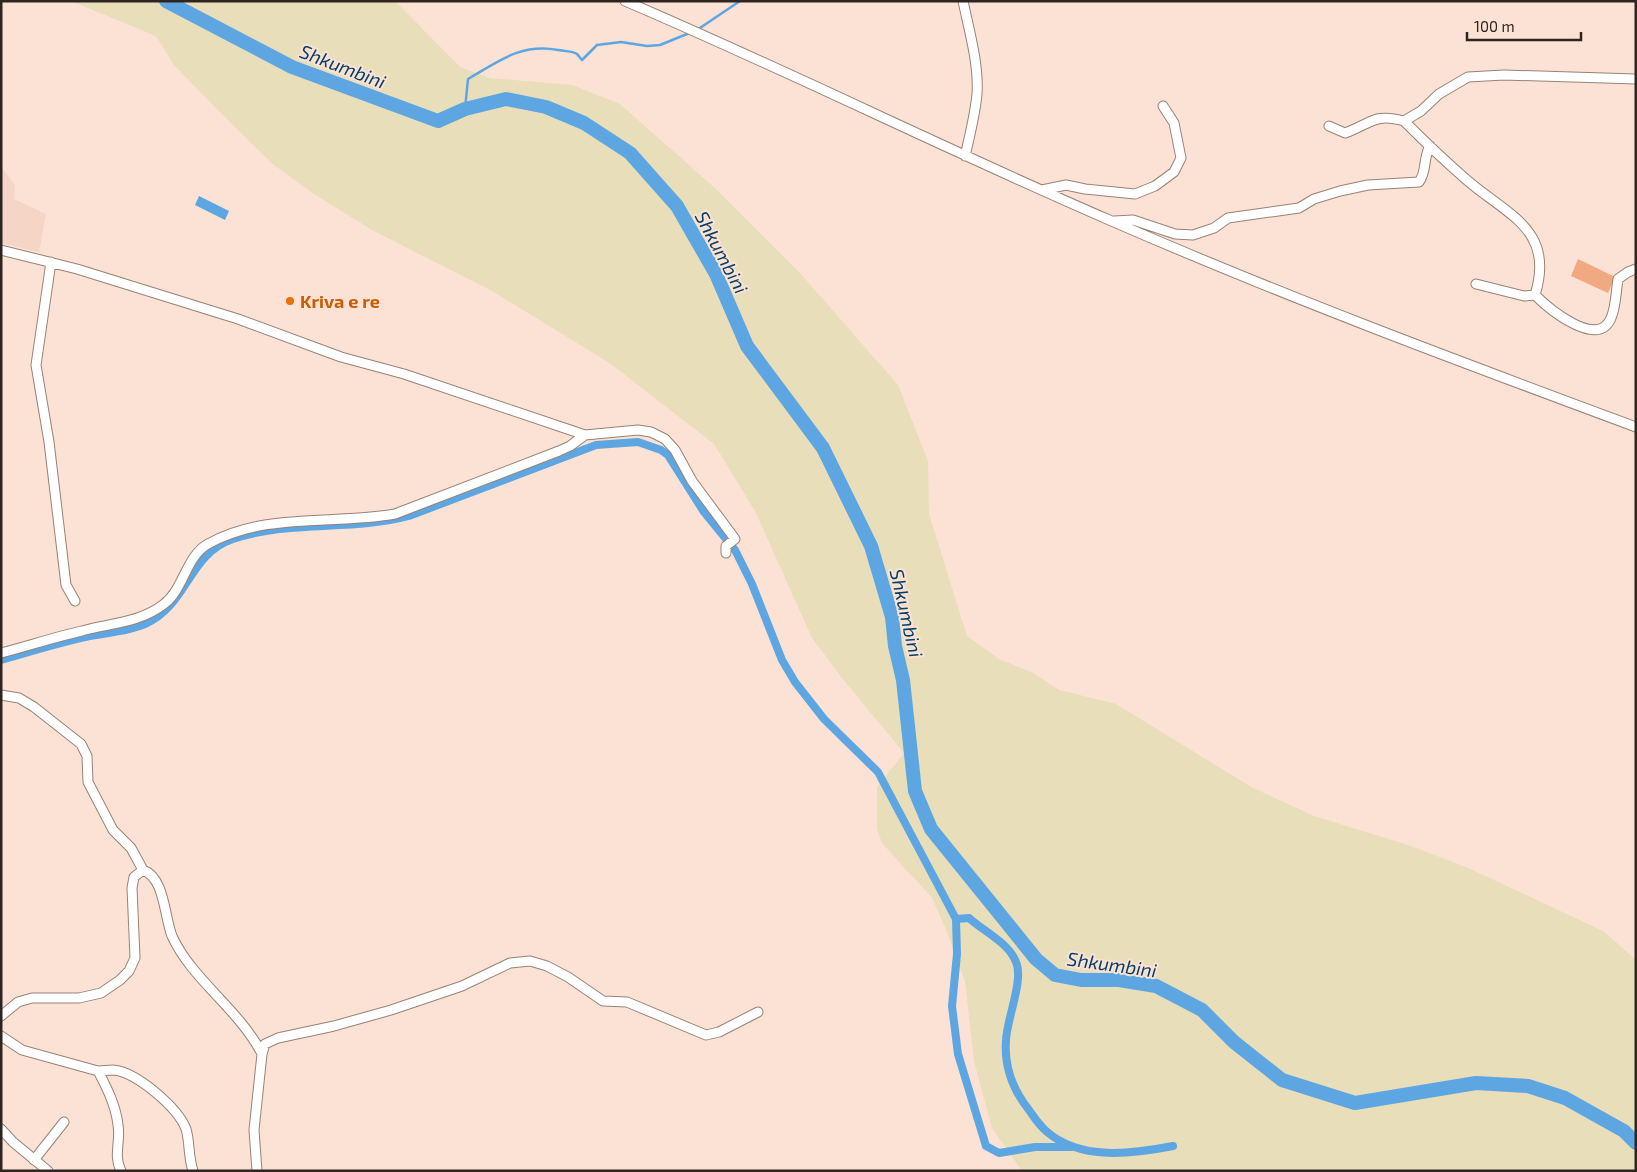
<svg xmlns="http://www.w3.org/2000/svg" width="1637" height="1172" viewBox="0 0 1637 1172" font-family="'Exo 2',sans-serif">
<style>
.built{fill:#f5d5c5}
.green{fill:#f1a981}
.sand{fill:#e8deb9}
.water{fill:#5da6e2}
.lines{fill:none;stroke-linecap:round;stroke-linejoin:round}
.stream{stroke:#5da6e2;stroke-width:2.5}
.canal{stroke:#5da6e2;stroke-width:8}
.river{stroke:#5da6e2;stroke-width:14}
.minor-casing{stroke:#988276;stroke-width:11}
.minor{stroke:#fff;stroke-width:9}
.food-dot{fill:#e8710a;stroke:#fbe2d4;stroke-width:2}
.labels{text-anchor:middle;dominant-baseline:central;stroke-width:4;stroke-linejoin:round;paint-order:stroke}
.food-label{font-size:18px;font-weight:bold;fill:#c56008;stroke:#fbe2d4;text-anchor:start}
.water-label{font-size:19px;font-style:italic;fill:#053f66;stroke:#fbe2d4}
</style>
<rect width="100%" height="100%" fill="#fbe2d4"/>
<path class="built" d="M1,167L15,185L14,199L46,214L39,252L1,243Z"/>
<path class="green" d="M1578,259L1615,277L1608,293L1571,276Z"/>
<path class="sand" d="M71,1H395L460,67L490,78L572,85L620,104L717,190L801,274L898,385L928,461L929,514L967,636L999,659L1033,673L1059,690L1116,704L1253,788L1314,816L1408,845L1466,867L1603,931L1636,960V1171H1022L992,1128L974,1061L965,981L945,927L932,898L882,843L877,829V787L904,753L846,683L812,638L755,511L714,444L611,364L492,291L372,230L314,194L274,165L227,119L174,65L156,36Z"/>
<path class="water" d="M199,196L229,211L225,220L195,205Z"/>
<g class="lines">
<path class="stream" d="M697,30L740,1
M465,109L468,79C499,61 521,43 558,50C563,51 573,51 577,54C579,56 580,58 582,60L597,45L621,42L647,46L660,45L692,32"/>
<path class="canal" d="M1,660C29,652 57,643 85,637C104,633 128,632 145,624C188,605 188,554 233,539C289,520 352,531 409,516L596,445L638,442L661,450L668,455L704,512L735,550L752,584L782,660L795,682L824,719L878,772L956,919L969,918C983,931 1009,943 1016,962C1024,980 1007,1018 1006,1040C1004,1066 1013,1090 1029,1110C1034,1117 1039,1125 1046,1131C1080,1161 1132,1154 1173,1146
M956,919L957,954L952,1006L958,1054L986,1146L999,1153L1035,1147H1071"/>
<path class="river" d="M166,1L292,67L438,121L465,109L506,99L546,107L584,123L630,153L677,206L716,274L747,346L823,448L871,546L892,617L895,646L903,680L915,791L931,829L1036,959L1055,975L1081,980H1119L1156,986L1202,1010L1234,1042L1282,1080L1355,1103L1476,1083L1528,1086L1565,1098L1624,1131L1636,1143"/>
<defs>
<path id="minor" d="M625,1C787,70 945,149 1107,219C1281,295 1458,361 1636,427
M963,1C969,30 979,64 977,94C975,115 970,135 965,156
M1404,121C1425,142 1446,162 1468,181C1509,216 1555,230 1535,295L1524,296L1476,284
M1329,126L1345,133C1372,123 1374,113 1404,121L1421,111L1439,94L1468,77L1504,75L1636,79
M1042,190L1066,185L1085,189L1135,194L1155,186L1174,172L1181,158L1174,123L1163,106
M1114,221L1133,220L1175,234L1193,235L1214,228L1228,218L1299,208L1314,199L1340,191L1368,185L1419,182C1427,172 1423,157 1430,146
M1,250L77,269L238,319L341,357L404,374L585,435L638,430L651,432L665,439L675,450L692,481L735,539L726,546V553
M51,262L36,365L49,442L66,585L75,601
M1535,295C1548,308 1598,350 1611,318C1616,307 1616,291 1618,279L1628,272L1636,269
M1,653C28,646 55,637 82,631C110,623 140,623 164,604C184,589 186,556 208,544C265,512 334,525 395,514L559,451L570,446L585,435
M1,695L19,698L34,707L81,744L87,756L88,782L113,830L131,848L143,870
M1,1016L18,1002L32,998H79L101,993L120,980L129,971L135,958L132,888L134,877L143,870C165,878 164,916 172,936C192,980 239,1009 262,1054
M1,1036L22,1050L98,1071C107,1088 116,1106 118,1125C121,1141 113,1155 121,1171
M98,1071C103,1071 108,1070 113,1070C137,1072 178,1108 186,1129C190,1142 188,1156 193,1171
M1,1129L13,1142L48,1171
M34,1160L64,1122
M257,1171L254,1130L262,1054L265,1044L278,1038L334,1026L391,1010L462,986L510,963L530,961L547,966L568,977L603,1001L627,1002L706,1035L719,1032L758,1012"/>
</defs>
<use href="#minor" class="minor-casing"/>
<use href="#minor" class="minor"/>
</g>
<circle class="food-dot" cx="290" cy="301" r="5"/>
<g class="labels">
<g class="food-label">
<text x="300" y="301">Kriva e re</text>
</g>
<g class="water-label">
<text transform="translate(343 66) rotate(21)">Shkumbini</text>
<text transform="translate(722 252) rotate(62)">Shkumbini</text>
<text transform="translate(907 613) rotate(77)">Shkumbini</text>
<text transform="translate(1112 964) rotate(8)">Shkumbini</text>
</g>
</g>
<rect width="1637" height="1172" fill="none" stroke="#2e2520" stroke-width="5"/>
<path d="M1467 32v8h114v-8" fill="none" stroke="#2e2520" stroke-width="2.5"/>
<text x="1474" y="32" font-size="15" fill="#2e2520" stroke="#fbe2d4" stroke-width="4" paint-order="stroke">100 m</text>
</svg>
